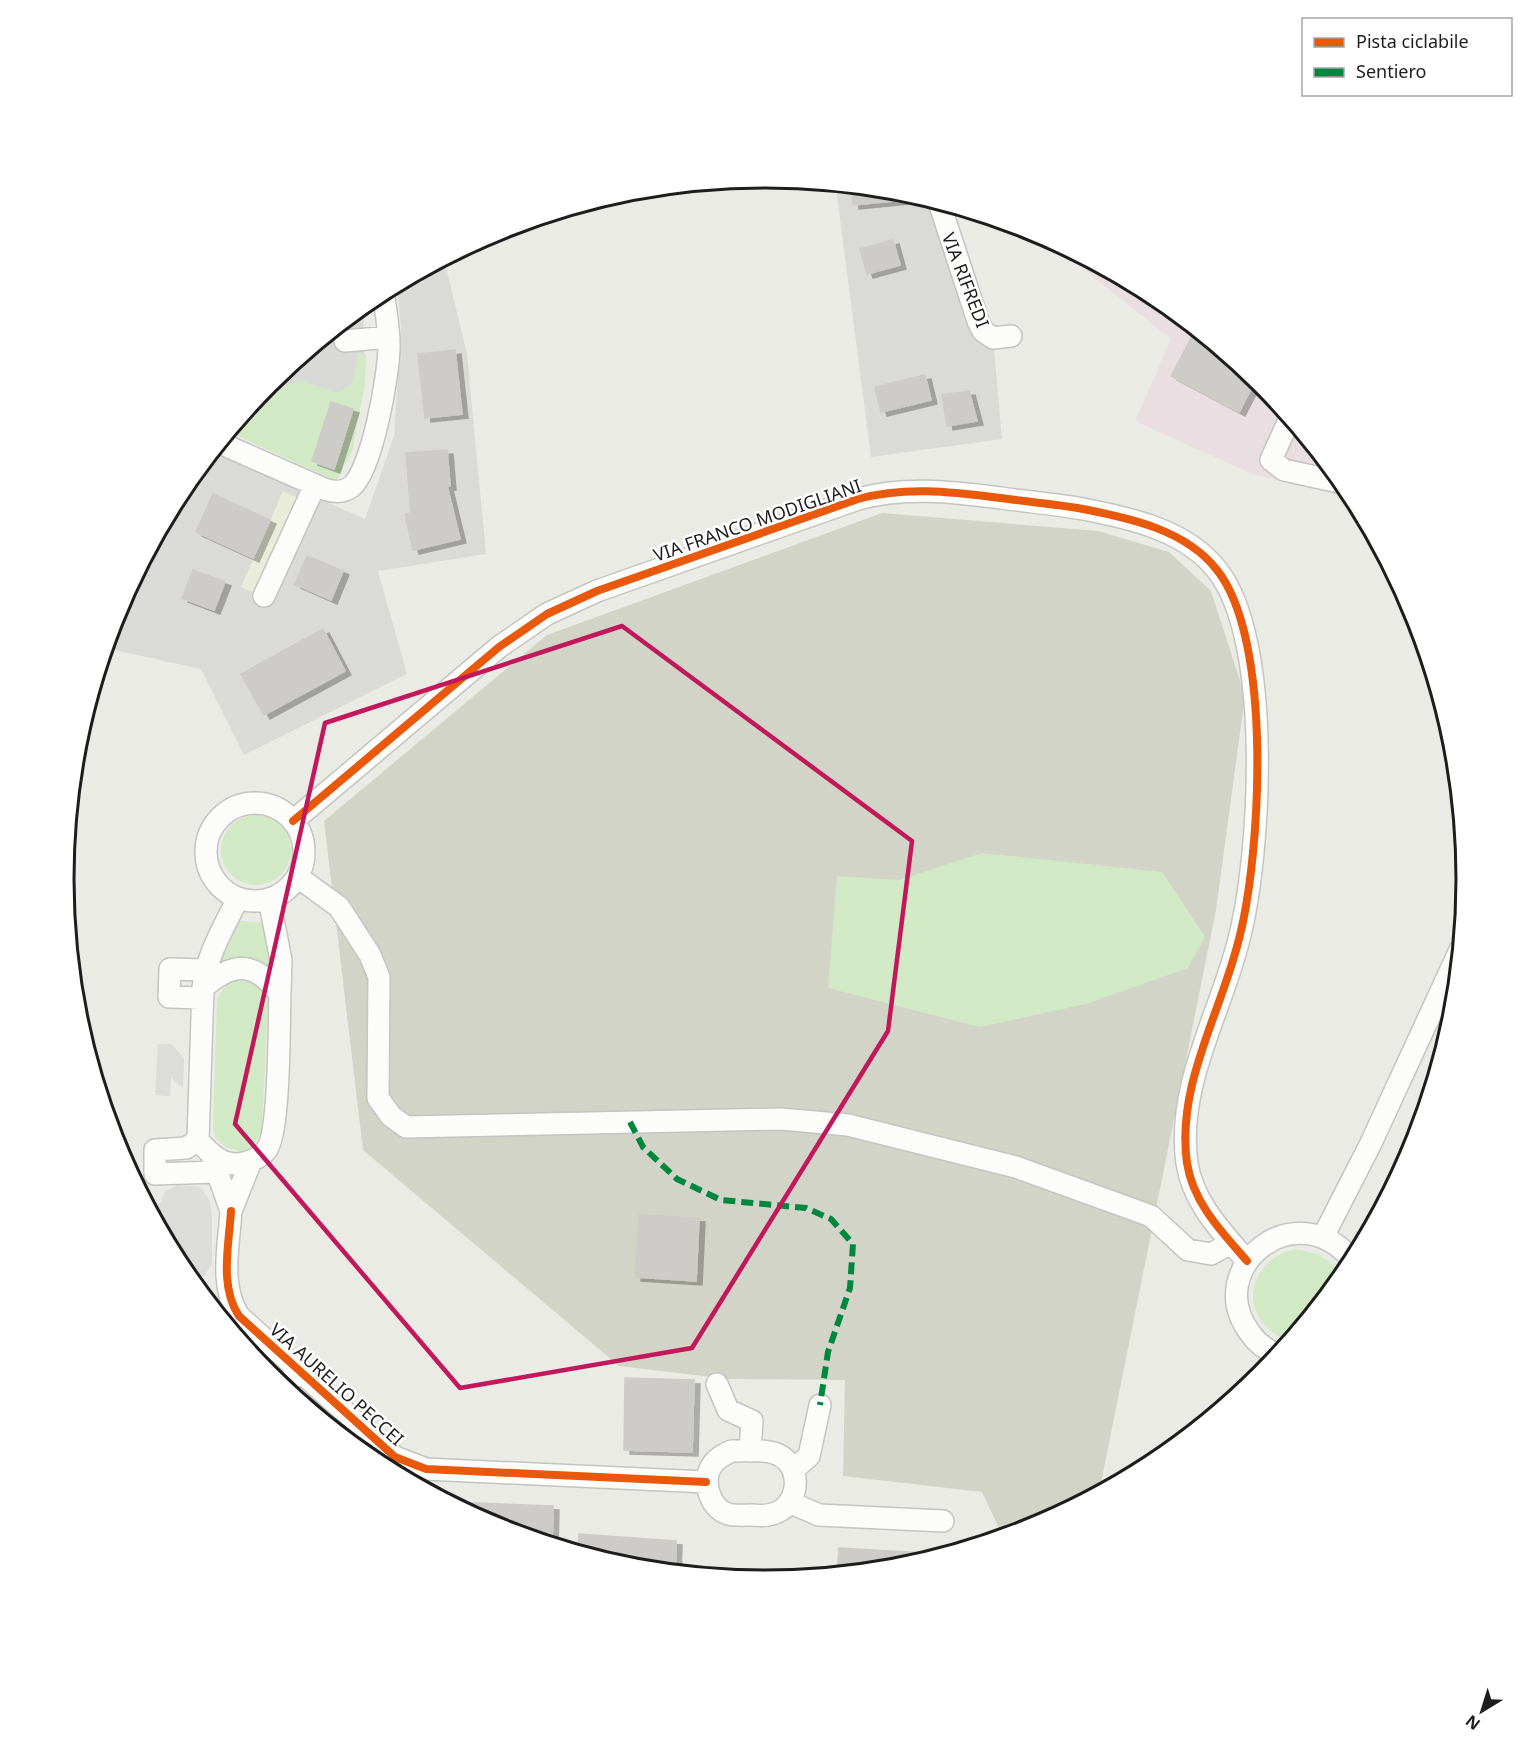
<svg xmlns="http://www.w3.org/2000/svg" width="1530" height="1759" viewBox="0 0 1530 1759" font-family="'Noto Sans',sans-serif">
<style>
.residential{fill:#dadad7}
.industrial{fill:#e9dfe3}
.religious{fill:#d9d9d7}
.construction{fill:#d3d4c8}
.farmland{fill:#e8ecd9}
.grass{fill:#d2e9c5}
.parking{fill:#dcdcd9}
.building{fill:#cdccc9;stroke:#ceccc7;stroke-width:1.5;filter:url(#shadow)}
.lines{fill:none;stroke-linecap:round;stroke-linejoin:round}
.minor-casing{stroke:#c4c4c2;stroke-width:24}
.minor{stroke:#fcfcfb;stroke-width:21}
.quiet{stroke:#00873e;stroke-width:6;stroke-dasharray:12 6;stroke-linecap:butt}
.cycleway-casing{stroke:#fff;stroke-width:11}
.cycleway{stroke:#e8590c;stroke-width:8}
.marked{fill:none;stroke:#c2185b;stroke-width:4.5;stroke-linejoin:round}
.labels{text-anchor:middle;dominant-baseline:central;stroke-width:5;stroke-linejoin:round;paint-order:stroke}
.street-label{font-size:18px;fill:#1d1d1d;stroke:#fff}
.rim{fill:none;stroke:#1d1d1d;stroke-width:3}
</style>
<defs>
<filter id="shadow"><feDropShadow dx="6" dy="4" stdDeviation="0" flood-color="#0004"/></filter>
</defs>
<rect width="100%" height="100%" fill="#ebebe6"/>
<path class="residential" d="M808,182L902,191L930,199L929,208L994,348L1002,439L871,457L836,188Z
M486,236L490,246L445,263L467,354L486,554L378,571L407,674L244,755L201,669L105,648L117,611L181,489L212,452L365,519L394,436L401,328L397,284Z"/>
<path class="industrial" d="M1037,232L1155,296L1262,383L1353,498L1252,474L1135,421L1171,339Z"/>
<path class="religious" d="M363,306L365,384L352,451L229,431L269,383Z"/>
<path class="construction" d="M882,513L1098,531L1169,552L1211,591L1245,696L1216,910L1099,1493L1033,1528L1003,1537L982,1492L843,1476L845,1380L729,1379L619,1366L363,1150L324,821L547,635Z"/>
<path class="farmland" d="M283,491L302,500L260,595L241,587Z"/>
<path class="grass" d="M358,353L366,355L365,384L352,451L336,481L229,432L268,384L276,388L302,381L338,393L353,382Z
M221 850a35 35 0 1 1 70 0a35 35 0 1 1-70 0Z
M982,853L1162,872L1205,937L1188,968L1086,1004L980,1027L828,988L837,876L899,880Z
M233,920L264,923L275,976L211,972Z
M245,978L261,986L268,997L262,1131L252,1147L241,1152L226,1147L215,1138L213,1126L217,998L228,982Z
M1295,1249C1316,1252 1332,1258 1342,1278L1290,1341C1237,1323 1243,1262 1295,1249Z"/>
<path class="parking" d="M158,1044H171L184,1058L183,1088L171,1077L170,1096L155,1095Z
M178,1185L200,1187L210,1201L212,1215V1264L204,1276L194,1281L181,1269L147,1205V1203H161L165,1191Z"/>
<path class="building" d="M851,186L902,191L914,195V199L853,205Z
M893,240L900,265L867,274L860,249Z
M1196,329L1256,379L1239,412L1171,376Z
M455,350L462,414L425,418L418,354Z
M925,375L931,400L881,412L875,387Z
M969,391L977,421L947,426L942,395Z
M331,402L353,409L334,469L312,461Z
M447,450L450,486H447L460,539L413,550L405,514L411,513L406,453Z
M213,494L270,520L253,558L196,532Z
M307,556L343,571L331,600L295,584Z
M193,570L225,582L214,610L182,598Z
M323,629L345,671L264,715L241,674Z
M639,1215L699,1218L696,1281L635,1277Z
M625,1378L694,1380L692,1452L624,1450Z
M448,1502L553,1506L552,1545L496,1528Z
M579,1534L676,1541L675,1573L628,1568L578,1553Z
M839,1548L942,1554V1556L902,1568L837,1574Z"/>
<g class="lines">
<defs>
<path id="minor" d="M939,202L978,321L983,331L993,338L1011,336
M345,341L389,337
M1290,418L1271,460L1284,470L1343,483
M220,443L324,489C333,492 343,493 351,487C372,471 389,374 389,346C389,328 386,310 383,292
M264,596L315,485
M206 852a49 49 0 1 1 98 0a49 49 0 1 1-98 0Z
M293,821L499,647L547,614L597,591L858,499C906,486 952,492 1001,498C1028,502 1056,504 1083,509C1130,518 1186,530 1217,570C1273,640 1261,854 1239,939C1221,1013 1176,1085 1187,1163C1193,1203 1222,1232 1247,1261
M298,877L339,907L370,955L379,977L378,1098L391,1116L406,1127L781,1119L848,1125L1016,1167L1151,1216L1188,1250L1211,1254L1231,1243
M269,899L281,960L280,994
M203,988C234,960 255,962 280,994C279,1022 280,1131 267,1149C263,1156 252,1161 244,1163C224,1168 210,1154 198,1140L203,988C206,956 224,927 238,898
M203,998L169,997L170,969L206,970
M198,1140L186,1148L155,1150V1174L217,1172
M213,1160L231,1211L251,1161
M231,1211C229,1245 219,1286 239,1316L395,1457L426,1469L706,1482
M1323,1237L1371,1143L1460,950
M1279,1355C1267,1351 1257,1343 1250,1333C1201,1268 1297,1191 1353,1261
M717,1384L728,1410L752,1421L750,1451
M283,1388L299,1370
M732,1451C745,1451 761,1449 774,1453C799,1461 802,1493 783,1509C773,1516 763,1516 752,1515C744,1515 735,1516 728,1514C709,1508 701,1479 713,1464C718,1457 725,1454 732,1451Z
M793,1470L809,1456L820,1405
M789,1502L819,1515L943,1521"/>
</defs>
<use href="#minor" class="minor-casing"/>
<use href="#minor" class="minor"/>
<path class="quiet" d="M630,1122L643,1147L677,1179L721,1200L806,1208L831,1219L853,1244L850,1288L828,1352L820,1405"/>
<defs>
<path id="cycleway" d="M293,821L499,647L547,614L597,591L858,499C906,486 952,492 1001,498C1028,502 1056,504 1083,509C1130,518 1186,530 1217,570C1273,640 1261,854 1239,939C1221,1013 1176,1085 1187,1163C1193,1203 1222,1232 1247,1261
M231,1211C229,1245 219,1286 239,1316L395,1457L426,1469L706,1482"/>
</defs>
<use href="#cycleway" class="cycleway-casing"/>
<use href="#cycleway" class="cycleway"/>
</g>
<path class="marked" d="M622,626L912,841L888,1031L692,1348L460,1388L235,1124L325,723Z"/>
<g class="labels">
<g class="street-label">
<text transform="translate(966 280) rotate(69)">VIA RIFREDI</text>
<text transform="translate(757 520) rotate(-19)">VIA FRANCO MODIGLIANI</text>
<text transform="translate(337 1384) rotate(42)">VIA AURELIO PECCEI</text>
</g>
</g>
<path d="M0 0H1530V1759H0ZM74 879a691 691 0 1 1 1382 0a691 691 0 1 1-1382 0Z" fill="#fff" fill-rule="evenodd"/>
<path class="rim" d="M74 879a691 691 0 1 1 1382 0a691 691 0 1 1-1382 0Z"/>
<rect x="1302" y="18" width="210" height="78" fill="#ffffff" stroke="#a5a5a5" stroke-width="1.5"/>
<rect x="1314" y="38" width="30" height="9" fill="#e8590c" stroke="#a5a5a5" stroke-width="1.5"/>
<text x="1356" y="48" font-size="18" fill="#1d1d1d">Pista ciclabile</text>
<rect x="1314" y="68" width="30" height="9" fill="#00873e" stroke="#a5a5a5" stroke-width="1.5"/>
<text x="1356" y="78" font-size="18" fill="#1d1d1d">Sentiero</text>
<g transform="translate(1482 1711) rotate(218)" stroke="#ffffff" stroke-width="4.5" paint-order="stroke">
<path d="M0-4.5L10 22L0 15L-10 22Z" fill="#1d1d1d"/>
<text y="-9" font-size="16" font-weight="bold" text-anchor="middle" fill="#1d1d1d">N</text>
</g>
</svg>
